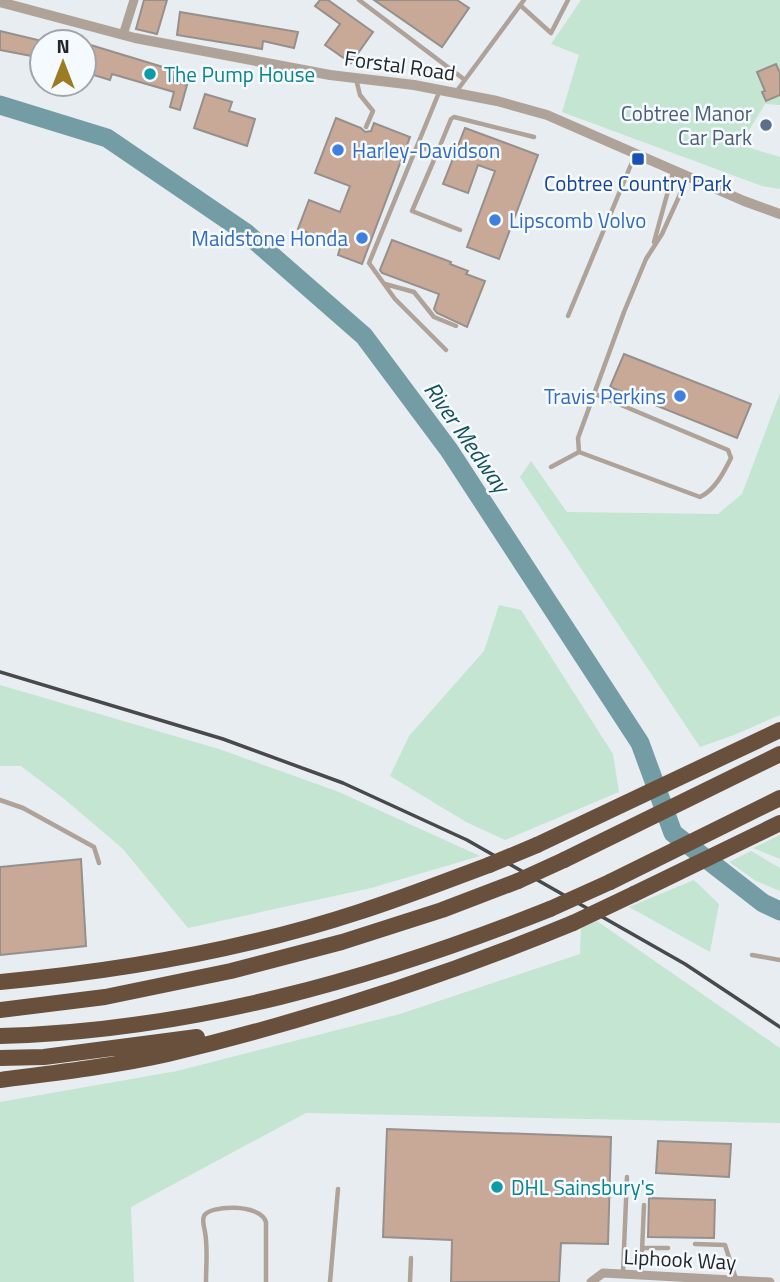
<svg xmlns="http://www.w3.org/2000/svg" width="780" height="1282" viewBox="0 0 780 1282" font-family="'Titillium Web',sans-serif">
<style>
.green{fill:#c4e5d1}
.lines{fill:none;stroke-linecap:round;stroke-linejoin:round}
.river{stroke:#749ca4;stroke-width:19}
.building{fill:#c8a896;stroke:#96908d;stroke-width:2}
.service{stroke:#afa299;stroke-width:4.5}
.minor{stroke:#afa299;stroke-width:9}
.tertiary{stroke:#afa299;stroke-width:10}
.motorway{stroke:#69503d;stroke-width:16}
.rail{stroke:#47494b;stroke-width:3.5}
.motorway-bridge{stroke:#69503d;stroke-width:16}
.culture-dot{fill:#0f9aa8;stroke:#f5faff;stroke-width:2.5}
.service-dot{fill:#5c6f8a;stroke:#f5faff;stroke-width:2.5}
.shop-dot{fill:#3f7fe0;stroke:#f5faff;stroke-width:2.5}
.transit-dot{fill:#1a4fb4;stroke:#f5faff;stroke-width:2.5}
.labels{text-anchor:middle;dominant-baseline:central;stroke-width:5;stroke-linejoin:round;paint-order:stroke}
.street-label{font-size:21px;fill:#242627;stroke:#f5faff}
.culture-label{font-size:21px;fill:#0d838f;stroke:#f5faff;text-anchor:start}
.service-label{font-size:21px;fill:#4e5e75;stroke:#f5faff;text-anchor:end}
.shop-label{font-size:21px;fill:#366cbe;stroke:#f5faff;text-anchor:start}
.transit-label{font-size:21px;fill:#164399;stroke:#f5faff}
.water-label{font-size:23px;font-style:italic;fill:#165059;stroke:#f5faff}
</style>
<rect width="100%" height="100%" fill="#e8edf1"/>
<path class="green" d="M581,0H780V105L765,104L740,145L780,157V189L762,186L562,112L579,55L551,44Z
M780,393V715L734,735L700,747L520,477L531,461L567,512L718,514L742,494Z
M499,605L521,610L613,754L619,792L505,840L466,822L390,776L409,736L484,651Z
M0,685L219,749L339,792L480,856L371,888L188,928L122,848L63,798L21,766H0Z
M780,835V859L753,848Z
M751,851L780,868V891L756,881L729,862Z
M694,880L719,904L710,952L629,907Z
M597,921L780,1048V1123L306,1113L131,1207L134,1282H0V1102L177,1071L400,1014L580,954L581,928Z"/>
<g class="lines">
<path class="river" d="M0,105L107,138L245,232L364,336L449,450L640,743L673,833L763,903L780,911"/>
</g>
<path class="building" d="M144,0H167L157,34L136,29Z
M320,0H328L373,32L351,63L325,45L340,24L315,6Z
M374,0H457L469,8L442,47Z
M180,12L298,32L294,48L263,41L262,49L177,35Z
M0,31L42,41V58L0,50Z
M84,43L176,71L173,81L187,85L180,110L170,107L174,92L112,74L110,80L84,72Z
M776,64L780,73V95L766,101L762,92L765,91L757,72Z
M205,94L232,102L229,111L255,119L247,146L194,128Z
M336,118L361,128L365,132L371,131L374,123L410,137L362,264L338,255L341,245L298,229L309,200L340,212L350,186L315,173Z
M465,128L538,155L499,259L467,247L495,171L478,165L468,193L443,184Z
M392,240L451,262L450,264L468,271L466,274L485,281L467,327L437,313L434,309L439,294L382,273L380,270Z
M624,354L751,404L737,438L610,387Z
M81,859L86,946L0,955V867Z
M387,1129L611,1137L608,1244L561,1243L559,1282H451L452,1240L383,1237Z
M658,1141L731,1144L729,1177L656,1173Z
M649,1198L715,1200L714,1238L648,1237Z"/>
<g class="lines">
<path class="service" d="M359,0L465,80
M520,5L551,33L568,0
M356,79L360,95L373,111L366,127
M440,90L369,263L395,299L446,350
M456,92L524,0
M417,146L437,153L412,211L460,230
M437,153L451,119L454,117L534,137
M654,242L673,173
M385,284L414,292L434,317L456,326
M568,316L635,155
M579,452L700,497C715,490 724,472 731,458L728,450L595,394
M579,452L578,438L624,312L646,259L662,234L687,179
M551,467L579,452
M0,800L23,808L94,847L99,863
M752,955L780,960
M695,1244L725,1245L736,1279
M642,1248H668
M623,1272L627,1177
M641,1274L644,1205
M206,1282C206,1266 208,1248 205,1232C204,1227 202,1221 204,1216C209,1205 260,1203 266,1222V1282
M330,1282L338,1189
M410,1282L411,1258"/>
<path class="minor" d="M123,35L134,0
M591,1282L603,1273L770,1282"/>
<path class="tertiary" d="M0,2L135,38L330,75L414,85L497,101L547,115L744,201L780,214"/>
<path class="motorway" d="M537,845L780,730
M564,860L780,754
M610,882L780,798
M634,894L780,823
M0,982C121,971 243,950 359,912C403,898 446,881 489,865
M0,1010L105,997L231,971L342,942L442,910L518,881
M0,1036C190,1031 374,979 550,909
M0,1058L44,1057L197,1037
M0,1080C54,1073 115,1066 168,1054C306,1021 442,977 573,923"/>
<path class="rail" d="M0,672L223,739L343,783L467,840L685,964L780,1027"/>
<path class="motorway-bridge" d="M489,865L537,845
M518,881L564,860
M550,909L610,882
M573,923L634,894"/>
</g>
<g class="culture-dot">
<circle cx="150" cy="74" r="7"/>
<circle cx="497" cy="1187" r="7"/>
</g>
<circle class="service-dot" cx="766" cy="125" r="7"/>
<g class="shop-dot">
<circle cx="338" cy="150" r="7"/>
<circle cx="495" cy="220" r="7"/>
<circle cx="362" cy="238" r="7"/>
<circle cx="680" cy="396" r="7"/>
</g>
<rect class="transit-dot" x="631" y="152" width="14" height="14" rx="3.5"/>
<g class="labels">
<g class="street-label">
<text transform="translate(400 65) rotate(8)">Forstal Road</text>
<text transform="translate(680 1259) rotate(3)">Liphook Way</text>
</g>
<g class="culture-label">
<text x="164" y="74">The Pump House</text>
<text x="511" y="1187">DHL Sainsbury's</text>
</g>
<g class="service-label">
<text x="752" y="113">Cobtree Manor<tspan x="752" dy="24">Car Park</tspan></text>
</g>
<g class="shop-label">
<text x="352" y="150">Harley-Davidson</text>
<text x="509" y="220">Lipscomb Volvo</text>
<text x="348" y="238" text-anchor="end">Maidstone Honda</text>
<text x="666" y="396" text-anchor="end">Travis Perkins</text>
</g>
<g class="transit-label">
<text x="638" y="183">Cobtree Country Park</text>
</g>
<g class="water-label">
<text transform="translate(467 437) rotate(55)">River Medway</text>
</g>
</g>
<g transform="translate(63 63)"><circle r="33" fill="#f5faff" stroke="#a1a5a9" stroke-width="2"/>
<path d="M0-5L12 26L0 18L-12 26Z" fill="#9c7b25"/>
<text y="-10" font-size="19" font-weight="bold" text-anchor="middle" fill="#242627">N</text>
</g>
</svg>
